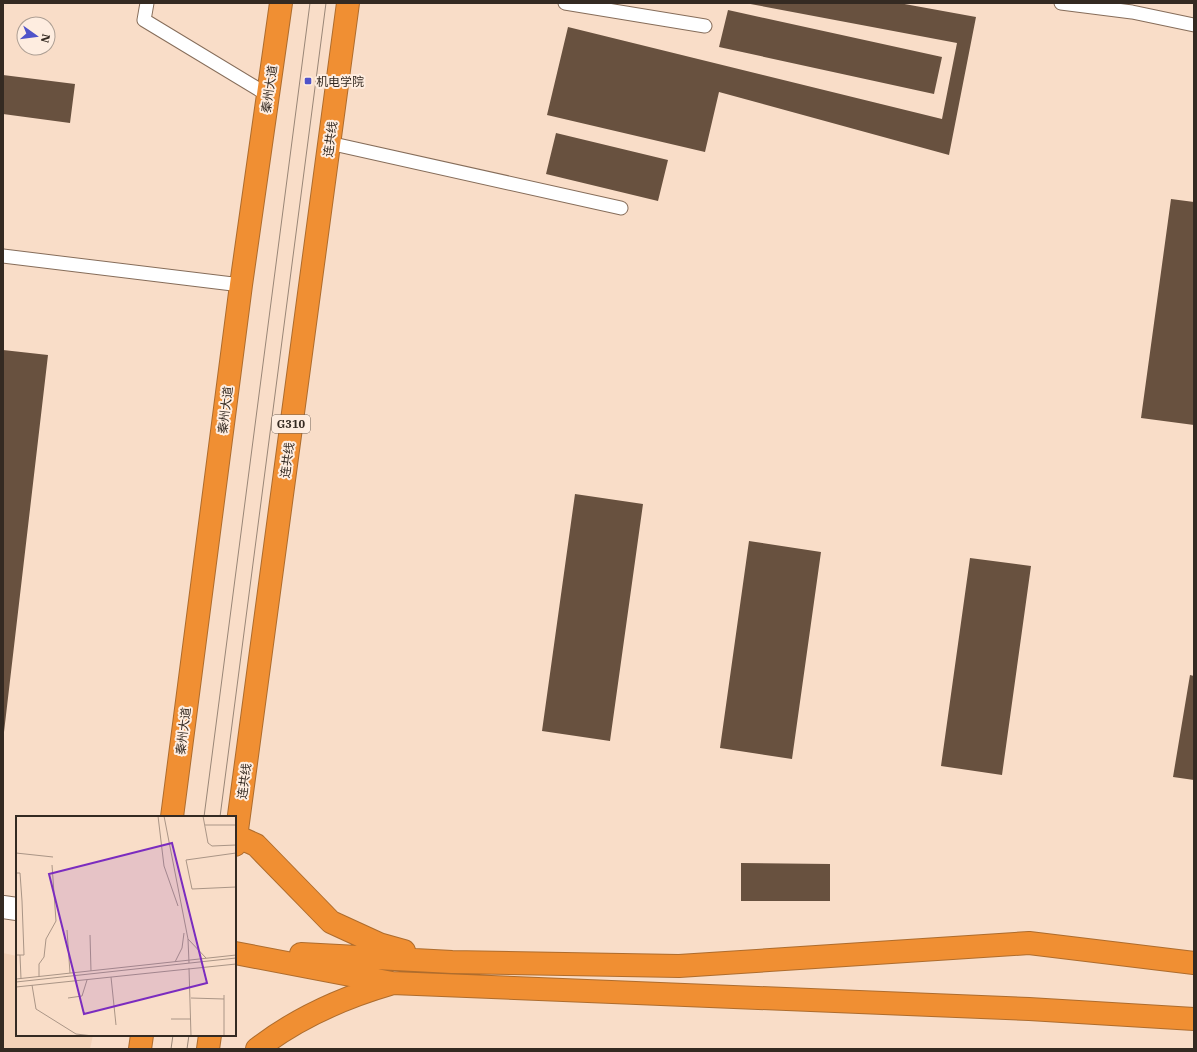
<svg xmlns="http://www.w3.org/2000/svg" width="1197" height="1052" viewBox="0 0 1197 1052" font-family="'IBM Plex Serif','Noto Sans SC',serif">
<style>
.built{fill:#f3d2b8}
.building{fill:#68513f}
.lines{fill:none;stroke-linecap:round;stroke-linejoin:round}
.lane-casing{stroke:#866d5a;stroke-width:15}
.street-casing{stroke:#866d5a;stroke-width:24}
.highway-casing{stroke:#ae6c2d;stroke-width:24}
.lane{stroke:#fff;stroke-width:13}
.street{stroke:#fff;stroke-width:22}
.highway{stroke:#f08f33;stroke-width:22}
.tram{stroke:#998677;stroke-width:1}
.poi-dot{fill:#5053c9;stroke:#feede0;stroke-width:1.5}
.labels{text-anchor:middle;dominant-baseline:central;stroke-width:4;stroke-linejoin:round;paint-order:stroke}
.shield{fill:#feede0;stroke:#71645b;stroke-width:1}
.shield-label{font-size:11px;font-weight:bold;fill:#342a22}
.poi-label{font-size:12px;fill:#342a22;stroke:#feede0;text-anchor:start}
.street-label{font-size:12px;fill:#342a22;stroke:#feede0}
.inset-road{fill:none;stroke:#aa9586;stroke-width:1}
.view{fill:#7b2cbf;fill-opacity:0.15;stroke:#7b2cbf;stroke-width:2}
.inset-edge{fill:none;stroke:#342a22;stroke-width:2}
</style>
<rect width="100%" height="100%" fill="#f9ddc8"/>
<path class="built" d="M3,953L17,956V1035H93L90,1049H3Z"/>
<path class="building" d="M745,3H899L976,17L949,155L719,92L705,152L547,115L568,27L942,119L957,43Z
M728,10L942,57L934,94L719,47Z
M3,75L75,84L70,123L3,114Z
M556,133L668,160L658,201L546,174Z
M1171,199L1194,202V425L1141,418Z
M3,350L48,355L4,732H3Z
M575,494L643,504L610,741L542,731Z
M749,541L821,552L792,759L720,748Z
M970,558L1031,566L1002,775L941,766Z
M1190,675L1194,676V780L1173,777Z
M741,863L830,864V901H741Z"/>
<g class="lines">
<defs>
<path id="lane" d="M147,3L144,20L268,95
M565,3L705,26
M1061,3L1132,12L1194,25
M329,143L621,208
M3,256L241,285"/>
<path id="street" d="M3,907L17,909"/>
<path id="highway" d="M172,817L241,285L281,3
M236,836L256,845L331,922L379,944L404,951
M235,845L348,3
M235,953L392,983L1029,1009L1194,1019
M301,954L452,962L679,966L1029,943L1194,963
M140,1049L142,1035
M208,1049L210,1035
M257,1049C297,1018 342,998 390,984"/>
</defs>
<use href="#lane" class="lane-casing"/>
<use href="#street" class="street-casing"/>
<use href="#highway" class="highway-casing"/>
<use href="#lane" class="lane"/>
<use href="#street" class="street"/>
<use href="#highway" class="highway"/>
<path class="tram" d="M204,817L310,3
M220,817L326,3
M171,1049L173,1035
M187,1049L189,1035"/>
</g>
<rect class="poi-dot" x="304" y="77" width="8" height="8" rx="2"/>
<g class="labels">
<rect class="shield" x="272" y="415" width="38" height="18" rx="3"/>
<g class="shield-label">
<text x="291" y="424">G310</text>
</g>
<g class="poi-label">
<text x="316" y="81">机电学院</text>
</g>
<g class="street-label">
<text transform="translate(269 89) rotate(-82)">秦州大道</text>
<text transform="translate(330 139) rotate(-82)">连共线</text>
<text transform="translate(225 410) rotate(-83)">秦州大道</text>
<text transform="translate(287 460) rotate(-82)">连共线</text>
<text transform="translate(183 731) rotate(-83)">秦州大道</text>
<text transform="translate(244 781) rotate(-82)">连共线</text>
</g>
</g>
<g transform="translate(16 816)">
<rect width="220" height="220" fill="#f9ddc8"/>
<path class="inset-road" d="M142,0L148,50L162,90M148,0L172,123L173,147M187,0L192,27L196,30L220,29M189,9H220M0,37L37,41M220,37L170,44L176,73L220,71M0,57H4L6,85L8,139H4M51,114L54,157M74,119L75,155M172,123L190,142M0,139H4L5,163M159,146L166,132L168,117M173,152L175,220M23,161V148L28,141L30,123L40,105L36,49M95,161L100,209M0,163L220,139M0,166L220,142M16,169L20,193L60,218L77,220M0,171L220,148M208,179V220M52,182L66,180L71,164M175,182L208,183M155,203H175"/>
<path class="view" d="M156,27L191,167L68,198L33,58Z"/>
<rect width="220" height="220" class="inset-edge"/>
</g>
<rect width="1197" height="1052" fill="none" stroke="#342a22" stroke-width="8"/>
<g transform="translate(36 36) rotate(104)"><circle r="19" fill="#feede0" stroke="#ad9f94"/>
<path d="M0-3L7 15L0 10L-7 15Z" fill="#5053c9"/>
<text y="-6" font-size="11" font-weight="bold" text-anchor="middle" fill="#342a22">N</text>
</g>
</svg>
